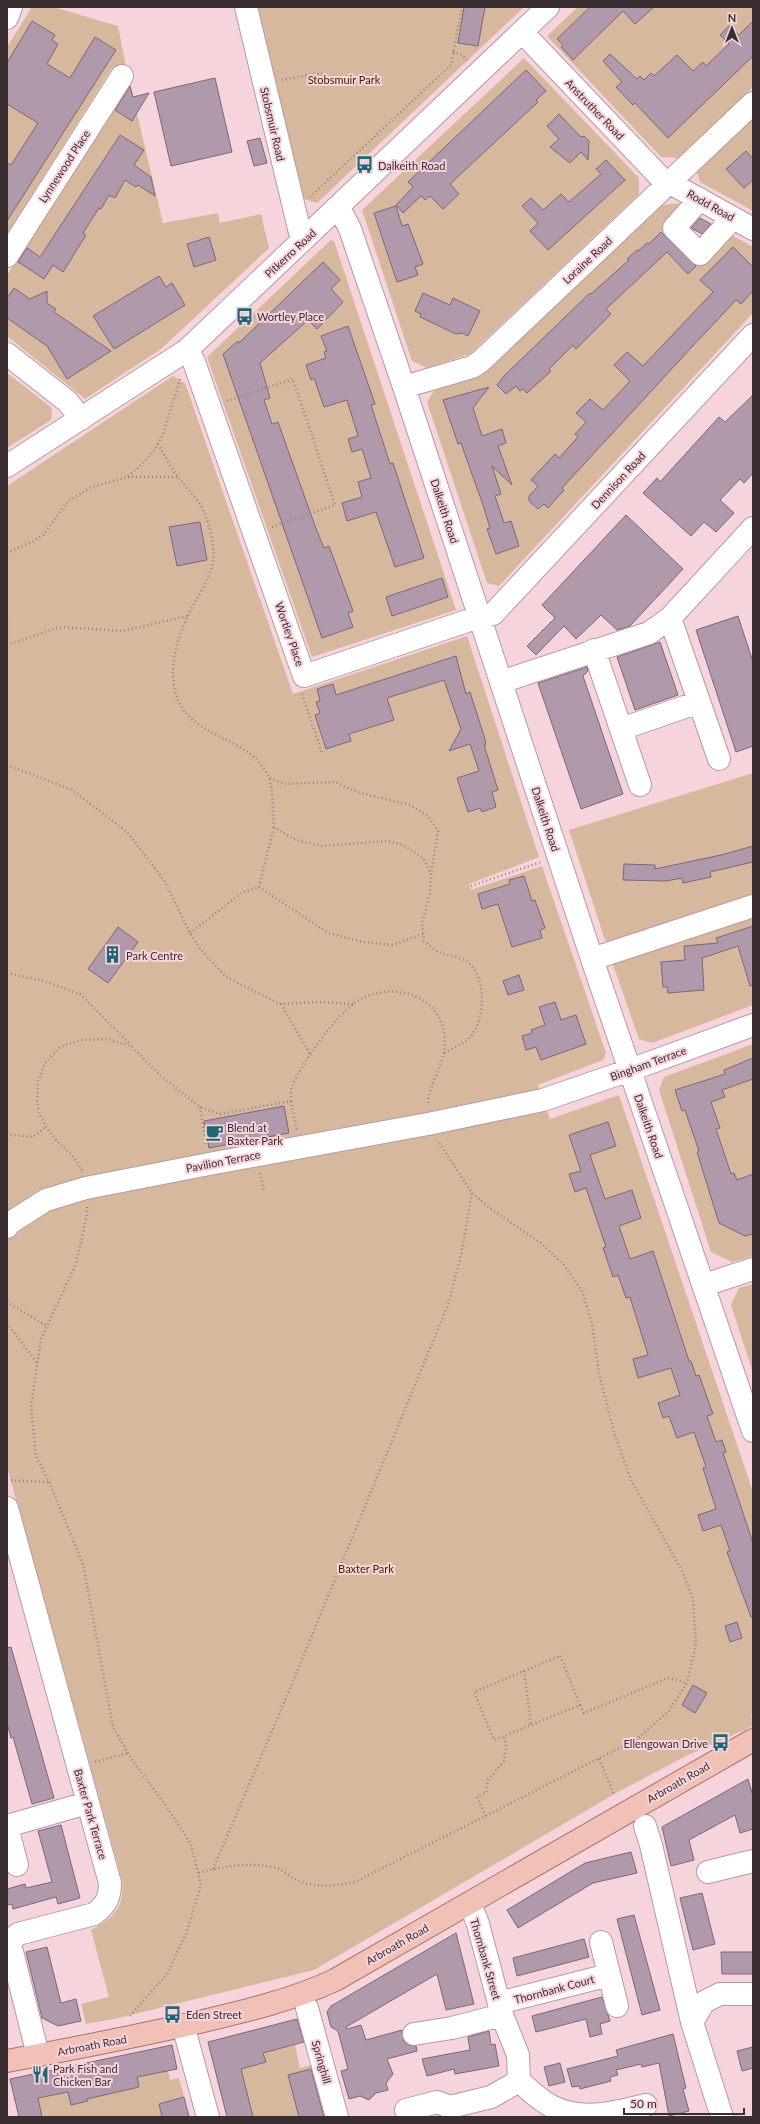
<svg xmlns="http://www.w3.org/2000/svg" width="760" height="2124" viewBox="0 0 760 2124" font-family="Lato,sans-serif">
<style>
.green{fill:#d6b89f}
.building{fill:#b199ac;stroke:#7d6678}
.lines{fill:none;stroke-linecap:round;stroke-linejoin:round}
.minor-casing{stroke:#b999a0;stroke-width:24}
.major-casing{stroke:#aa7268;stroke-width:24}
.path{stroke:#988185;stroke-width:2.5;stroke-dasharray:1 3;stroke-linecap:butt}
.minor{stroke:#fff;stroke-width:22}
.major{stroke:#f1c0b6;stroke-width:22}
.labels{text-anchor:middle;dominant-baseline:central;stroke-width:4;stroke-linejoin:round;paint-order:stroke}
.park-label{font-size:11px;fill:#442402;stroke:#f6d4db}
.street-label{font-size:11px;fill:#3a2e30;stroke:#f6d4db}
.poi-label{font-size:11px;fill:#3a2e30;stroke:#f6d4db;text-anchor:start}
</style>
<rect width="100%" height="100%" fill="#f6d4db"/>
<path class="green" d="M32,7H53L118,26L128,77L112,68L7,234V47Z
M252,7H524L317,203L297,197Z
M578,7H753V87L678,158L661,157L547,36Z
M524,58L639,178V194L470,354L427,368L412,361L362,210Z
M130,84L163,223L218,213L220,223L261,214L269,248L161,349L85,399L7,336V275Z
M753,119V211L700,182L697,172Z
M682,203L663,230L654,239L688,274L728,233L753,247V313L499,586L487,583L427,402L435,389L661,205Z
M331,240L334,241L456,610L312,657L207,357Z
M7,373L52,408L51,420L7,448Z
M173,376L185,383L293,694L467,636L539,857L469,884L471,890L542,866L606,1053L603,1060L538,1085L550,1119L619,1095L753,1492V1713L751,1714L753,1726L686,1756L618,1792L314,1970L114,2019L86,2024L81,2004L109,1997L91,1930C114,1918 125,1907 122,1880L7,1467V486Z
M753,773V900L614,945L605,940L569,830Z
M753,913V1005L652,1043L639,1039L611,959Z
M753,1044V1256L732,1262L711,1252L659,1090L664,1077Z
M753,1284V1373L731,1305L739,1288Z
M295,2045L300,2068L311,2065L312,2069L288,2075L299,2117H253L238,2059L259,2064L266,2062L263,2053Z
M168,2071L170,2080L179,2078L184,2097L159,2104L162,2117H42L39,2106L35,2099L68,2092L71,2105L88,2101L85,2088L100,2096L121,2091L119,2081L133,2088L139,2087L137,2077Z"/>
<path class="building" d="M464,7H485L478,46L458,43Z
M590,7H654L635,24L623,11L573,60L561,47L563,45L557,39Z
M32,21L55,35L52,40L58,44L47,64L70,78L95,37L116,50L7,221V163L11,165L38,123L7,104V63Z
M753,21V56L668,138L635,103L633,105L616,87L622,82L603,61L610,54L637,79L640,76L644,80L651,73L654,76L677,55L693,71L703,62L706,66L729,44L720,35L729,26L739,35Z
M526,70L546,91L536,100L538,102L450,184L459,194L443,209L430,196L425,200L421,196L403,213L396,205L413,187L408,182Z
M215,78L232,152L171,166L154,92Z
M130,86L133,97L149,93L132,121L115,110Z
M559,114L581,137L584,136L589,141L588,160L581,152L570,163L550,147L559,139L547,126Z
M120,135L144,150L134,165L151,177L155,196L138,185L136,187L125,180L115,198L109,195L101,209L99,208L83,233L86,235L63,272L53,265L44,279L18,262L27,248L40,257Z
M260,138L267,163L254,166L247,141Z
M746,151L753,159V180L744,188L726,169Z
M606,160L625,180L548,250L530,231L538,223L522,206L531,198L543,210L561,194L569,202L601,174L596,169Z
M396,206L402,226L408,224L423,264L415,267L418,275L397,282L374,213Z
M700,218L711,224L702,234L691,228Z
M661,232L696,266L688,274L667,252L606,309L611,314L576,349L573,345L549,369L551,371L527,393L523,389L520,391L516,386L506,394L497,385L505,375L590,293L591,294L629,260L627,259L637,250L638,251L647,243L649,244Z
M209,237L216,260L194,267L187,244Z
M733,247L753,267V291L741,304L736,300L690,349L562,488L564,490L548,508L544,504L538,509L529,501V496L538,486L531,480L555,454L559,458L578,437L575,434L586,422L576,413L590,399L603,410L630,381L614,365L627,352L643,366L713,292L700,280Z
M323,262L340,280L331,289L343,302L317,329L308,320L260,363L270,398L264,400L272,424L278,422L315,526L324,548L329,546L353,611L348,613L353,627L322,638L223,354L238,341L239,343Z
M159,276L166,287L172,283L185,305L114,349L93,316Z
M14,288L30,299L47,291V303L56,309L54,312L111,351L67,379L47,346L7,318V298Z
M423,293L450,305L453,298L480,311L468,336L462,333L456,334L420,317L421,314L415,311Z
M348,326L375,404L371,405L390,464L393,463L424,558L395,567L376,512L347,521L342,503L362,497L358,482L371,478L362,449L352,452L348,439L358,436L347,400L324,407L314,378L311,380L306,365L326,358L324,352L327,351L321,336Z
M489,387L473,408L482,436L502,429L506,443L498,446L512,485L492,466L501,494L495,496L504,523L511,521L519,546L496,554L487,529L490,528L483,505L461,443L458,444L443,400Z
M753,395V473L744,483L740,479L720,500L734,513L716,532L704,522L691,536L643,493L657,478L660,482L719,417L725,422Z
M626,515L683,569L630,626L617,630L601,615L576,639L564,626L536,655L527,646L555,618L542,605Z
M200,522L207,560L177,566L169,527Z
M442,578L448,597L392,616L386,597Z
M738,616L753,662V746L736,752L696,630Z
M660,642L678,695L635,710L617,657Z
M456,656L466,694L470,692L485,739L486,745H484L498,790L492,792L496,807L482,812L480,808L468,812L457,778L479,771L470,744L449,751L461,729L444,680L387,698L394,720L349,734L351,741L326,749L315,715L320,713L316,702L320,701L317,689L333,684L336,695Z
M587,667L588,671L583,676L623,794L581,809L538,683Z
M753,846V862L710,872L711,877L683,883L682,878L666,881L623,880L624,864L655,865V869L721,855Z
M524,876L532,901L535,900L545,928L540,930L542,938L512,947L498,904L482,909L478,894L510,884L509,880Z
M753,926V985L750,986L738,946L702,958L704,990L668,993L667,987H663L661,962L685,960L684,946L718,943L716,938Z
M118,927L138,942L108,983L88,969Z
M519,975L524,990L508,995L503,981Z
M555,1002L561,1020L576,1015L586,1044L541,1060L536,1047L526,1050L522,1036L532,1033L531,1030L545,1025L539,1007Z
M753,1058V1079L722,1090L725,1097L711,1102L720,1128L716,1129L731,1174L734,1173L737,1180L753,1174V1234L745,1236L719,1223L697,1152L699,1151L685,1110L682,1111L675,1090L725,1074L724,1070Z
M284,1106L289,1133L209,1148L204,1121Z
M608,1122L616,1146L590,1155L605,1199L632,1190L641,1218L619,1226L630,1259L653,1251L689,1361H691L696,1376L699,1375L709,1403L713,1414L707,1416L716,1442L722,1440L726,1452L723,1453L753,1543V1616L751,1617L727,1552L730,1551L721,1525L703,1531L698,1515L716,1509L703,1468L706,1467L694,1432L677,1438L669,1416L663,1418L658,1403L680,1395L671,1368L638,1378L633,1359L648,1355L630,1297L626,1298L618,1275L613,1277L603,1248L606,1247L586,1188L575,1192L569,1174L581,1171L569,1135Z
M737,1622L742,1638L730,1642L725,1626Z
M11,1647L54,1798L32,1804L13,1737L11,1738L7,1723V1648Z
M693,1685L707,1693L695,1713L682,1705Z
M748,1779L753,1796V1829L740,1833L735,1815L689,1840L694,1860L671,1866L662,1827Z
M61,1825L80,1898L58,1904L56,1897L13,1909L12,1904L7,1905V1889L25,1884L26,1888L52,1882L38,1831Z
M631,1852L637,1873L593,1883L518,1928L507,1910L585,1863Z
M702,1893L715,1944L693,1950L680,1898Z
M634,1915L660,2010L642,2015L617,1919Z
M456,1933L474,2004L446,2010L437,1974L346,2027L347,2029L361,2025L366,2040L402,2030L404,2042L409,2045L416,2046L417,2051L387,2059L393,2074L386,2083L388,2090L376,2093L369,2100L360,2096L349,2099L341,2071L348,2069L338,2031L331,2027L327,2012L331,2006Z
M584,1939L589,1957L517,1976L513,1958Z
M47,1947L61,2003L76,1999L81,2021L58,2026L42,2018L26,1952Z
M721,1952H753V1974H722Z
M602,1997L610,2021L600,2024L602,2034L590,2037L586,2019L536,2032L532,2016Z
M297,2019L304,2042L263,2053L266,2062L241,2069L253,2117H227L208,2042Z
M489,2031L491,2045L495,2044L499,2066L455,2074L454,2069L427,2076L422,2059L470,2050L468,2037Z
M673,2034L686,2088L683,2089L689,2111L669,2116L659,2063L642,2067L641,2064L616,2070L618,2075L610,2077L611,2081L580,2089L579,2086L572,2087L567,2069L618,2056L616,2050Z
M172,2045L177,2069L137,2077L139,2087L87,2099L88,2101L71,2105L68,2092L38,2098L42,2117H19L10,2079Z
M753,2047V2068L742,2071L737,2051Z
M560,2063L565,2082L549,2086L544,2067Z
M311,2069L324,2117H299L288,2075Z
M184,2097L189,2117H162L159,2104Z"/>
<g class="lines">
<defs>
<path id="minor" d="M246,7L302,241
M7,18L11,7
M522,32L661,178L753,229
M700,199L674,228L700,254L733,218
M339,208L350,229L404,387L592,959L753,1431
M7,256L122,76
M187,350L194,362L304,676L467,621L493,614L753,335
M7,354L68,402L81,419
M404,387L472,367L481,361L753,103
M7,466L187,350L548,7
M670,618L719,759
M594,650L640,785
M501,682L649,633L670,618L753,528
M621,729L699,702
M592,959L753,906
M7,1227L10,1223L46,1200L86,1188L209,1164L428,1124L543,1100L630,1070L753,1025
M704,1285L753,1269
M7,1508L110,1883C110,1898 106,1905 94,1914L18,1934L11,1940V1948L38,2055
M7,1826L87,1803
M645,1826L651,1845L692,2022L722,2117
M7,1827L17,1865
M708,1872L753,1861
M470,1903L478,1924L502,2015L518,2055L519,2081C530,2090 540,2101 553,2107C584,2122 616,2112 646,2105
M601,1942L617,2006
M499,2003L609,1975
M307,2008L337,2117
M692,2022L704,2002L720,1994H753
M183,2025L208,2117
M414,2034L452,2028L502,2015
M406,2110L437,2102L450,2107L491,2097L519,2081"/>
<path id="major" d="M7,2061C67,2050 127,2038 186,2025C237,2013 288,2002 335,1980L753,1740"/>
</defs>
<use href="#minor" class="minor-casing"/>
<use href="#major" class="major-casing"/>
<path class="path" d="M453,52L460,54L467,60
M282,80L313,74H325
M310,197L451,65L462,7
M227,401L293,379L335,505L272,527
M158,444C164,455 171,467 178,477C187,489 200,501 205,514C210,527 215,547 213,561C211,574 203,589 196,600C182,626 169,655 174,686C184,742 247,731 268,776C274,788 272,813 274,827L293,839L321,846L388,841L403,845L423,858L431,874L430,892L422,924L424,941C429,945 434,950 439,952C447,956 458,956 466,961C487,974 486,1020 470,1037C464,1044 451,1049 444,1053
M128,477H178
M7,553L34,541L43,535L68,501L92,487L127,477L138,468L154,451L163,434L180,379
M7,617V645
M7,645L60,627L123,631L187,616
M302,694L322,753
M7,765L72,790L127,832L164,880L190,933L201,950L226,977L280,1004L317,1002L355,1004
M270,778L284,784L335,782L357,792L410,805L428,816L438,831L431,874
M471,886L541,862
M259,887L328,933L363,942L392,945L423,934
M190,933L243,892L259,887L274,827
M7,973L44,981L80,994L131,1045
M281,1004L310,1054
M291,1101L297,1130
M200,1107L206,1145
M7,1133L12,1135L33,1137L46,1127
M82,1170L74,1157L57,1141L46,1127L40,1115L37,1102L38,1081L45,1063L60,1047L81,1040L107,1039L131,1046L162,1077L200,1107L220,1114L291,1101C291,1096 290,1090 292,1086C302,1063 338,1012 359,1000C394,980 444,996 445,1041C445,1065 429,1082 428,1105
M260,1173L264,1191
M87,1207V1214L76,1264L41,1339L31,1406L36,1456L49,1482L83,1564L113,1727L130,1757L164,1803L191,1844L201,1885L186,1934L167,1974L129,2017
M7,1302L47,1326
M7,1323L37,1363
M7,1480L48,1482
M560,1656L580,1705L494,1740L474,1692Z
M524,1671L531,1725
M580,1705L584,1713L668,1678L687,1683
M599,1759L614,1794
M95,1762L128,1753
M486,1816L477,1797L486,1793L488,1780L504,1761L506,1745L504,1736
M213,1869L289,1691L448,1305L461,1255L472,1193
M199,1873C223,1866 255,1861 279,1869C285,1871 289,1877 295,1879C317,1889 333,1886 355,1882L637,1739L669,1711L687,1683L696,1643L693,1599L682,1571L631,1480L614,1432L599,1373L592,1324L582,1291L564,1265L541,1243L492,1210L472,1193L438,1141"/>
<use href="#minor" class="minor"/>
<use href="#major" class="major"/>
</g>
<defs>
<symbol id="bus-bare" viewBox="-9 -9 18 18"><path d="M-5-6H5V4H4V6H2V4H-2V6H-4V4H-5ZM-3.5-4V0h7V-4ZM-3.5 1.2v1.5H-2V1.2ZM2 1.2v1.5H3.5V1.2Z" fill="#1f6575" stroke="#f6d4db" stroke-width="2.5" paint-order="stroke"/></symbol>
<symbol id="building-bare" viewBox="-9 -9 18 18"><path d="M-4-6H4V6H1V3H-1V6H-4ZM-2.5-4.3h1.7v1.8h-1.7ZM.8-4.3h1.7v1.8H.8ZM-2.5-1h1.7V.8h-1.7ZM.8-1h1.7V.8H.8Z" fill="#1f6575" stroke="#f6d4db" stroke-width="2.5" paint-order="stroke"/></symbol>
<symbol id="cafe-bare" viewBox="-9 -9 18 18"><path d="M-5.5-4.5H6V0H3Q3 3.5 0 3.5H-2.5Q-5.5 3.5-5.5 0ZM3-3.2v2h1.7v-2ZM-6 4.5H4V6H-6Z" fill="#1f6575" stroke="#f6d4db" stroke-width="2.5" paint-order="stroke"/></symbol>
<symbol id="restaurant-bare" viewBox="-9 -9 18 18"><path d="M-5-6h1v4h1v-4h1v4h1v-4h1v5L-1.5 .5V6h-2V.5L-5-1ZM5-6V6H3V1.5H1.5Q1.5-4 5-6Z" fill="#1f6575" stroke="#f6d4db" stroke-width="2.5" paint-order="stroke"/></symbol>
</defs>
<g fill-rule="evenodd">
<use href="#bus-bare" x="352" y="152" width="25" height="25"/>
<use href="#bus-bare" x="232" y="304" width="25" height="25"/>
<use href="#building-bare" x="100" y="942" width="25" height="25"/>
<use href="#cafe-bare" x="202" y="1120" width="25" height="25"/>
<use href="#bus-bare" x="708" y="1730" width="25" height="25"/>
<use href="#bus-bare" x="160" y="2002" width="25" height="25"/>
<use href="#restaurant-bare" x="28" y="2062" width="25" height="25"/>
</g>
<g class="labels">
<g class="park-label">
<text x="344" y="79">Stobsmuir Park</text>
<text x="366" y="1568">Baxter Park</text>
</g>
<g class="street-label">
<text transform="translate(595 109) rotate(46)">Anstruther Road</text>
<text transform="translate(273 124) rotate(77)">Stobsmuir Road</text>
<text transform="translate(64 166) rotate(-57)">Lynnewood Place</text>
<text transform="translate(711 205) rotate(29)">Rodd Road</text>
<text transform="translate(290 253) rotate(-43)">Pitkerro Road</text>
<text transform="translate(587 260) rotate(-43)">Loraine Road</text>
<text transform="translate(618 480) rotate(-47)">Dennison Road</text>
<text transform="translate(445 511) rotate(72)">Dalkeith Road</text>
<text transform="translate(290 634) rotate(71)">Wortley Place</text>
<text transform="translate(546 819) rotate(72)">Dalkeith Road</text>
<text transform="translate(648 1063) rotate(-20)">Bingham Terrace</text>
<text transform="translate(649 1126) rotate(71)">Dalkeith Road</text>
<text transform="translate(223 1161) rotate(-11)">Pavilion Terrace</text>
<text transform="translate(678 1782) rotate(-30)">Arbroath Road</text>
<text transform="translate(91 1814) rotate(74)">Baxter Park Terrace</text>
<text transform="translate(397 1944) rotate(-30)">Arbroath Road</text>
<text transform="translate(486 1959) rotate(74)">Thornbank Street</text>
<text transform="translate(554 1989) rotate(-15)">Thornbank Court</text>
<text transform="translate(92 2045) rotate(-11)">Arbroath Road</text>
<text transform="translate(322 2062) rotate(74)">Springhill</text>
</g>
<g class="poi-label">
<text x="378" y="165">Dalkeith Road</text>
<text x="257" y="316">Wortley Place</text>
<text x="126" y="955">Park Centre</text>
<text x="227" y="1127">Blend at<tspan x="227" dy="13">Baxter Park</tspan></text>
<text x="708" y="1743" text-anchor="end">Ellengowan Drive</text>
<text x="186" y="2014">Eden Street</text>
<text x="53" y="2068">Park Fish and<tspan x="53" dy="13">Chicken Bar</tspan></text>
</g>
</g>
<rect width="760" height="2124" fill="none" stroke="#3a2e30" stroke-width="16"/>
<g transform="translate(732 28)" stroke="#f6d4db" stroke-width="3" paint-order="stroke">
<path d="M0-3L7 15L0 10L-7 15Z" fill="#3a2e30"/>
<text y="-6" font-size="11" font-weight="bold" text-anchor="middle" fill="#3a2e30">N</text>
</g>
<path d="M624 2108v6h120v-6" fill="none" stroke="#3a2e30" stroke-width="2"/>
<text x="630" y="2108" font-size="12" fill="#3a2e30" stroke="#f6d4db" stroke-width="3" paint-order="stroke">50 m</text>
</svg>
